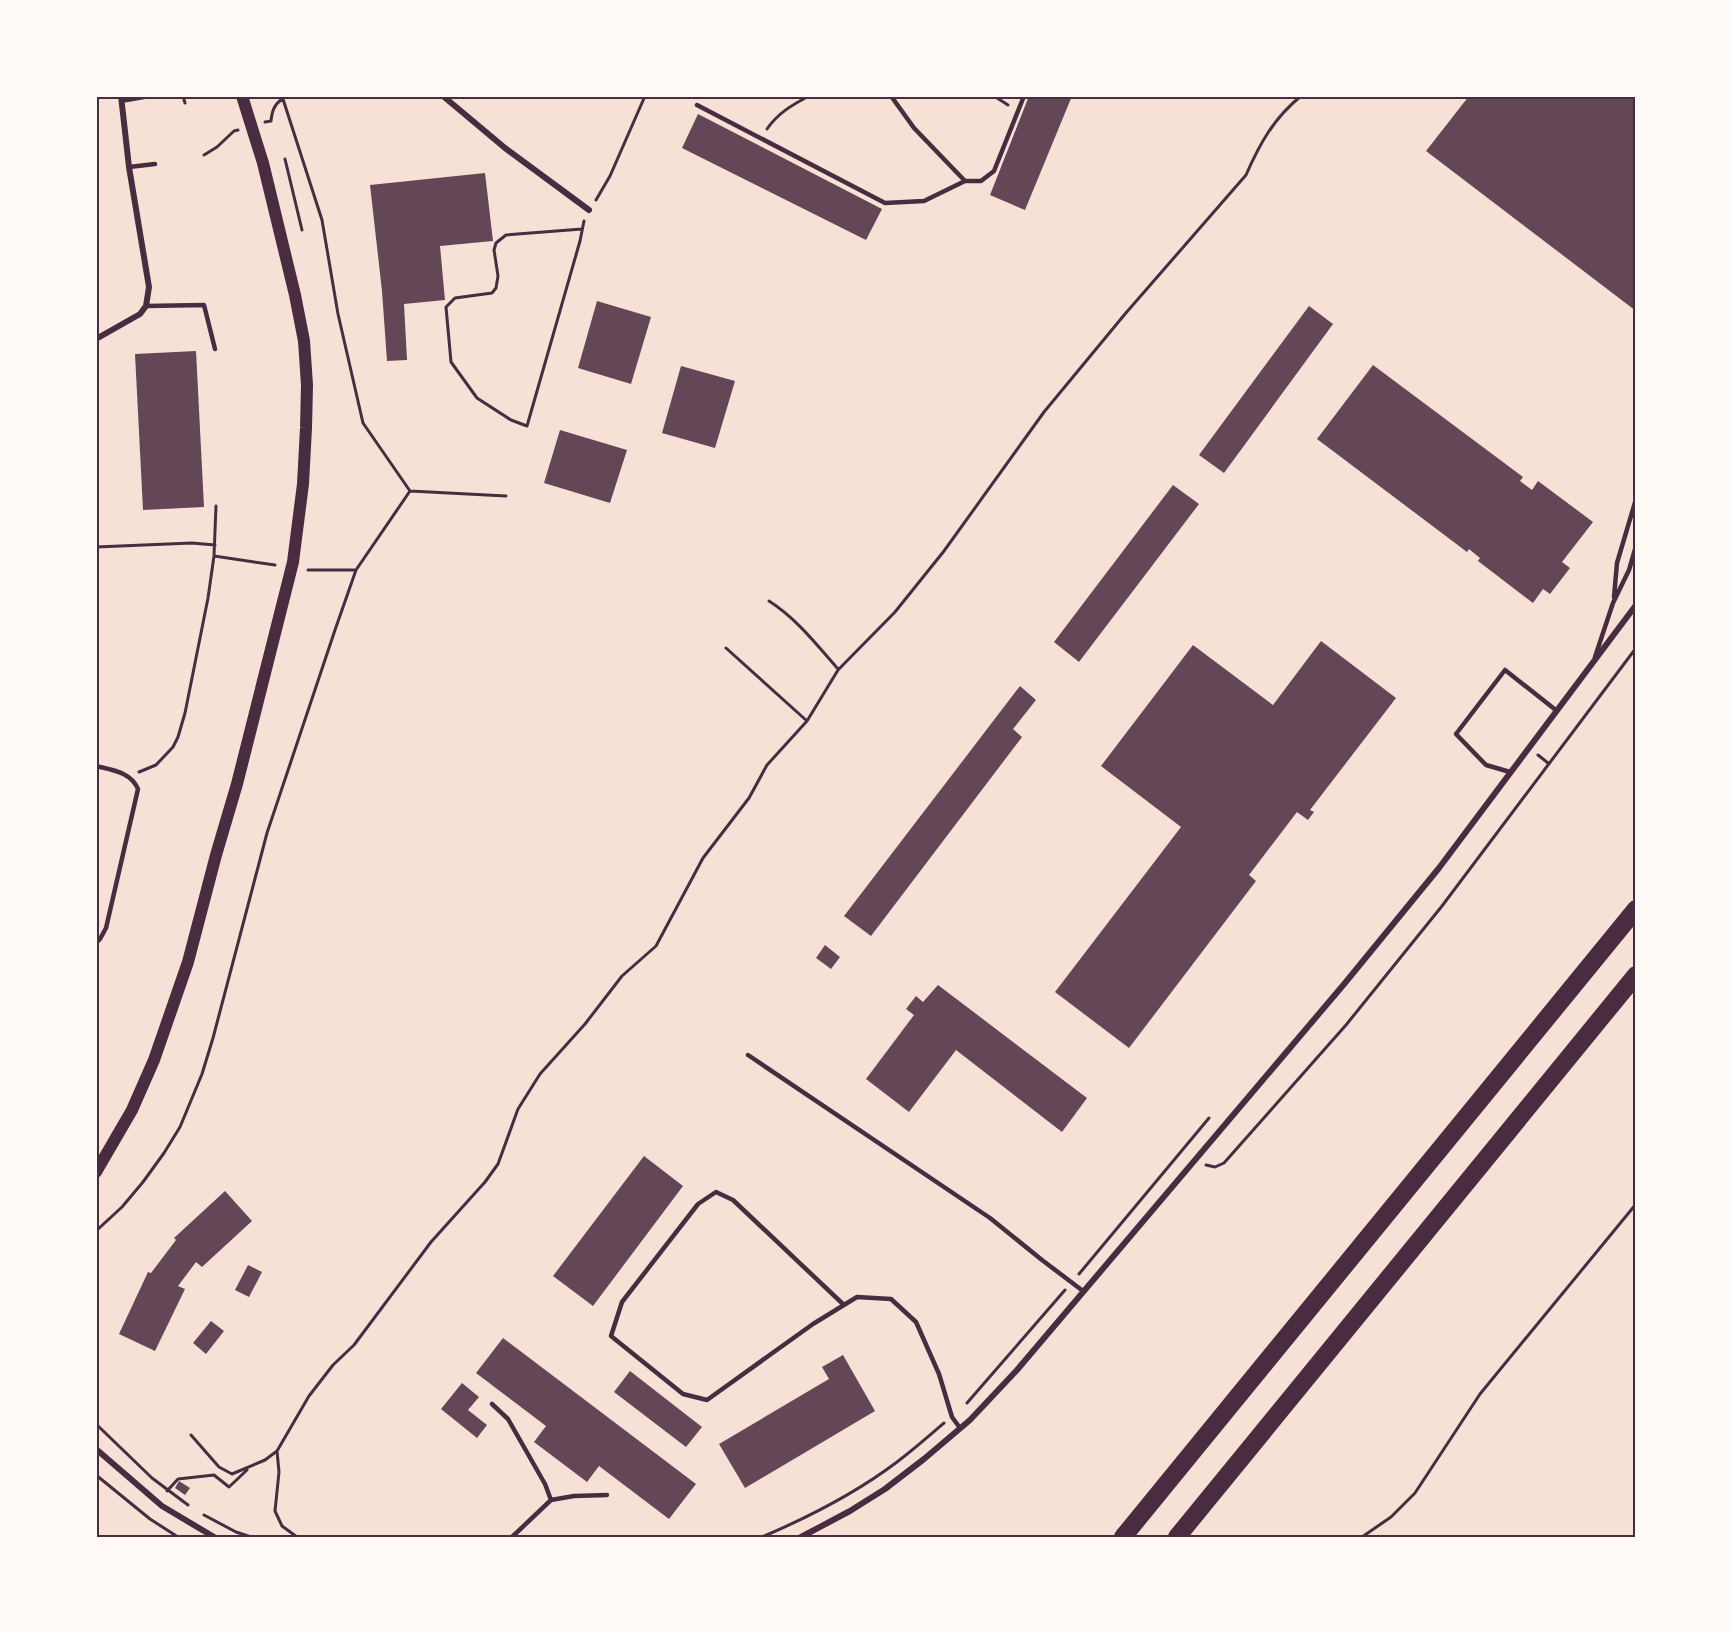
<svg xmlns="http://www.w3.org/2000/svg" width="1732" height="1633" viewBox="0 0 1732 1633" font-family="'Varela Round',sans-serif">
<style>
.building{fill:#644757}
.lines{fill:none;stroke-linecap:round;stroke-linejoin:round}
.path{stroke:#4a2c40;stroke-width:3}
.service{stroke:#4a2c40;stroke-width:4.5}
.minor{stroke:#4a2c40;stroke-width:6}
.secondary{stroke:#4a2c40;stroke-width:12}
.motorway{stroke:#4a2c40;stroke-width:18}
.neatline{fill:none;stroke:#4a2c40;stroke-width:2}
</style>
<rect width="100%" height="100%" fill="#f7e1d7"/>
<path class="building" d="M1029,96H1072L1025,210L990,195Z
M1469,96H1636V311L1426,151Z
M698,114L882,209L866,240L682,148Z
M485,173L493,241L440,246L445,300L404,304L407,360L387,361L382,291L370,185Z
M597,301L651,317L631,384L578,368Z
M1309,306L1333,324L1224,473L1199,455Z
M196,351L204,507L143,510L135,354Z
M1373,365L1523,477L1520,481L1532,490L1538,481L1593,522L1562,562L1570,568L1550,594L1543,589L1533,603L1478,561L1480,558L1469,549L1467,552L1317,439Z
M681,366L735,381L715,448L662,433Z
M560,430L627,450L610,503L544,483Z
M1173,485L1199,504L1079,662L1054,642Z
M1321,641L1396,698L1310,810L1314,812L1308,820L1297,812L1249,875L1256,881L1129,1048L1055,992L1181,827L1101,766L1193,645L1273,705Z
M1020,686L1036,700L1013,729L1022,737L871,936L844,916Z
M825,945L840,957L831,969L816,958Z
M938,985L1087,1098L1062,1132L956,1050L909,1112L866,1079L914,1015L906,1009L916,996L923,1002Z
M644,1156L683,1186L593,1306L553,1276Z
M225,1191L252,1221L202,1267L196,1262L178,1286L185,1289L155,1351L119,1334L148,1272L151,1273L176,1240L174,1238Z
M248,1265L262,1272L249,1297L235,1290Z
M211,1321L224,1331L206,1354L193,1343Z
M503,1338L696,1484L669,1519L599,1466L587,1482L534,1442L546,1426L476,1373Z
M843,1355L875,1411L745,1488L719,1444L829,1379L822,1367Z
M630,1371L702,1427L686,1447L614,1392Z
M462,1383L479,1397L468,1410L487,1425L477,1438L441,1409Z
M179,1481L190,1488L185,1495L175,1488Z"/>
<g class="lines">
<path class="path" d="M183,96L185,103
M994,96L1008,105
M265,122L271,121C272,111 274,105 282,99
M767,129C778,113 792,105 809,96
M204,155L217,147L234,131L238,130
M285,159L302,230
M596,200L610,176L645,96
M582,229L506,235L496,243L494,250L498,276L496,288L492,293L455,298L446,307L451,362L477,398L511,420L527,426L580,241L584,221
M410,491L506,496
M96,547L192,543L215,545
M214,556L275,565
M308,570H356
M769,601C796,618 817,645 838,669
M726,648L807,721
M1538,755L1548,763
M139,772L156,765L173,747L178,737L185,713L208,598L214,556L216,506
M1206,1165L1215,1167L1224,1163L1346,1025L1442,906L1636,648
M96,1231L122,1207L143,1182L164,1153L180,1127L202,1074L213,1038L267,833L335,630L356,570L410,491L363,423L338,314L322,220L282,96
M1079,1274L1209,1118
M967,1403L1065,1290
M96,1424L152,1478L188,1505
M191,1435L219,1467L232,1474L265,1460L277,1451L309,1396L333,1365L354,1345L431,1242L485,1182L498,1164L518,1109L540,1074L585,1024L622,976L656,946L703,858L749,798L767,765L807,721L838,670L895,612L944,551L1044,412L1125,314L1246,175C1260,143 1274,118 1301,96
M277,1451L279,1472L275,1511L282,1526L297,1537
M96,1475L150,1519L178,1537
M167,1491L178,1479L214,1475L229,1487L247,1470
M204,1515L236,1532L251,1537
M762,1537C809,1517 856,1493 897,1462C913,1450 929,1436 944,1423
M1362,1537L1391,1517L1415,1493L1480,1394L1636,1204"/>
<path class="service" d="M891,96L914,128L965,181H981L994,171L1024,96
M697,105L885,203L924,201L965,181
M129,167L155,164
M146,306L204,305L215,349
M1614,597L1617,563L1636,499
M1595,657L1613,603L1629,570L1636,546
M96,766C112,770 131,772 138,789L106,928L100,939L96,943
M1510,772L1486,765L1456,734L1505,670L1557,711
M748,1055L990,1218L1042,1260L1083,1291
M844,1305L733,1200L716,1192L698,1204L622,1302L611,1336L683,1394L707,1400L813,1324L857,1297L891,1299L916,1322L939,1374L952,1417L960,1428
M492,1404L508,1419L545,1484L551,1500L512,1537
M551,1500L574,1496L607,1495"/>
<path class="minor" d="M443,96L505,148L589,210
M122,100L145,96
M96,339L140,314L146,306L149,287L129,167L121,96
M96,1449L162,1506L214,1537
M801,1537L850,1511L885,1489L924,1459L970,1420L1017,1370L1345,983L1439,868L1636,605"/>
<path class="secondary" d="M96,1172L132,1110L154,1060L188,962L216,855L237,784L293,562L303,484L306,428L307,385L304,341L295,295L263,163L242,96"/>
<path class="motorway" d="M1123,1537L1636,909
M1177,1537L1636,975"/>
</g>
<rect width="1732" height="1633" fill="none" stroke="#fffaf5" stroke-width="195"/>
<rect x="98" y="98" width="1536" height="1438" class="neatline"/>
</svg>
